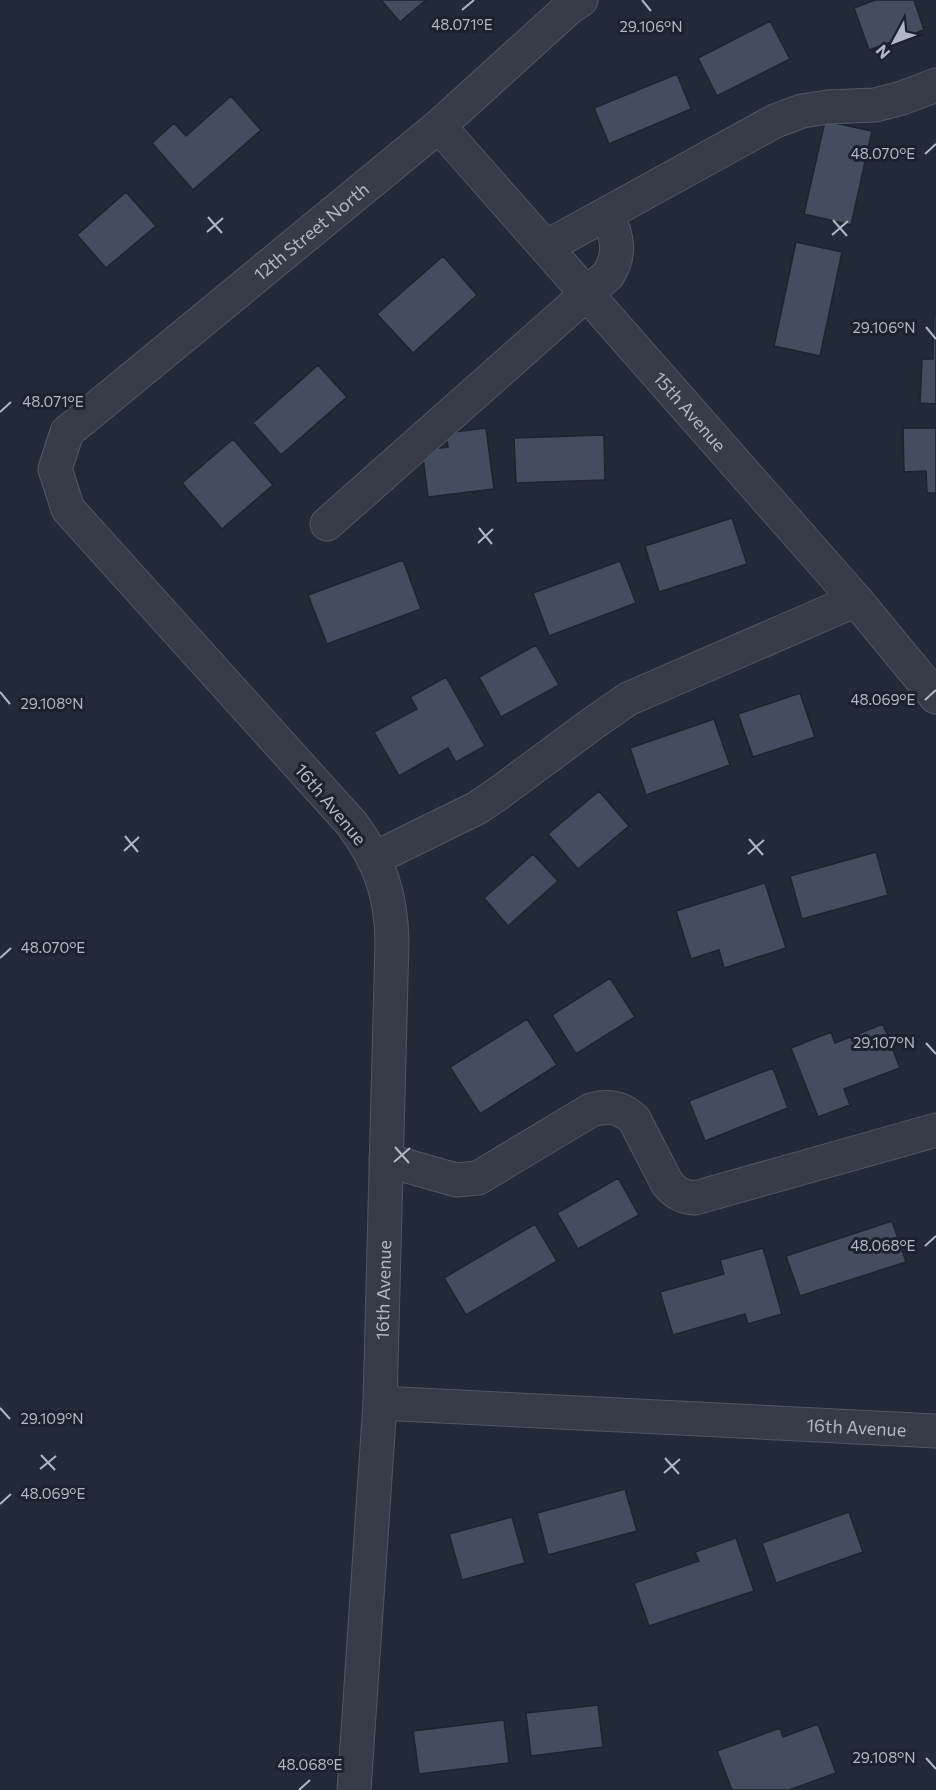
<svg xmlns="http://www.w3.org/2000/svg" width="936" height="1790" viewBox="0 0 936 1790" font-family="Commissioner,sans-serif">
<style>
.building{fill:#434d5d;stroke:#1d232f;stroke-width:1.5}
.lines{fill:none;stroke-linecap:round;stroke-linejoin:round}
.minor-casing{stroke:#505763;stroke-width:35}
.minor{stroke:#353c48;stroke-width:33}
.ticks{fill:none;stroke:#b0b7c5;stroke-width:2}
.labels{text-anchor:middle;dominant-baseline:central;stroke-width:6;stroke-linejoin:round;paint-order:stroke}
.street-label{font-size:18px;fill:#b0b7c5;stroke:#1b212d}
.ticks-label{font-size:15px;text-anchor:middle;fill:#b0b7c5;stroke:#1b212d;stroke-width:6;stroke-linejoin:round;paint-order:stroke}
</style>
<rect width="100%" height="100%" fill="#222a38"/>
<path class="building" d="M381,0H426L400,22Z
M875,0H914L924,30L869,50L854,8Z
M770,21L790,59L717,96L698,58Z
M677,74L691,109L609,144L594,108Z
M231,96L261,130L193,190L152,143L174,123L186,136Z
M825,121L872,131L851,225L804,214Z
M126,192L156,226L106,268L77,235Z
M796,242L842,252L820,356L774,346Z
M443,256L477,295L413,353L377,314Z
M934,314H936V404L920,403L922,359H933Z
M318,365L347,397L281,455L253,423Z
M486,428L494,489L428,497L422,450L448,447L446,433Z
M903,428H936V493H927L926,471L904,472Z
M604,435L605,480L516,483L514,438Z
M233,439L273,485L222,529L182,483Z
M732,518L747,564L659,592L645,546Z
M403,560L421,609L327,644L308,595Z
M620,561L636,603L549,636L533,593Z
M536,645L559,685L501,717L479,677Z
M446,677L485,746L456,762L448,748L399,776L374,732L417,709L410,697Z
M800,693L815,737L753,757L738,714Z
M714,719L730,765L646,795L630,748Z
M599,791L629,826L578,869L548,834Z
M876,852L888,895L802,919L790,876Z
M533,854L558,881L508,926L484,898Z
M765,883L786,948L724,968L719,950L691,959L676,911Z
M610,978L635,1017L576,1054L552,1015Z
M527,1019L557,1065L480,1114L450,1067Z
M883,1024L900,1068L844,1089L850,1105L818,1117L791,1048L831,1032L835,1043Z
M773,1068L788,1108L705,1141L689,1101Z
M618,1178L639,1215L578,1249L557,1213Z
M892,1221L906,1262L800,1296L786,1256Z
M535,1224L557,1261L466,1315L444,1278Z
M763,1248L782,1314L748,1324L745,1314L673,1335L660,1292L724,1274L720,1260Z
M625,1489L637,1531L548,1555L537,1513Z
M849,1512L863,1552L776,1583L762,1543Z
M512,1517L525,1563L462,1580L449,1534Z
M736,1538L754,1591L649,1626L634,1583L699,1561L695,1552Z
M598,1705L603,1747L531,1756L526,1713Z
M504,1720L509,1763L419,1774L413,1731Z
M818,1724L836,1773L789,1790H732L717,1751L780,1728L783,1737Z"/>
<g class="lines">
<defs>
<g id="minor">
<path id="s1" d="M439,126L856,600L936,697"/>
<path d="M546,247L775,121L802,111L828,107L875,105L902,98L936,85"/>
<path d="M327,524L608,275C622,253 617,236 607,214"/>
<path d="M375,858L477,808L499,793L592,724L628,699L856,600"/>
<path d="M386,1160L456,1180L478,1178L591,1110C607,1105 621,1107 634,1119L667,1183C675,1193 682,1197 695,1198L936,1130"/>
<path id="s2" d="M380,1403L936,1431"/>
<path id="s3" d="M354,1790L380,1403L392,941C391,894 380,862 352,824L68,509L55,469L67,432L439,126L570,7L581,0"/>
</g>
</defs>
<use href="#minor" class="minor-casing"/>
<use href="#minor" class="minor"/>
</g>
<path class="ticks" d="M642,0L651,11M462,10L474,0M925,154L936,144M208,217L222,233M833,220L847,236M207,232L223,218M832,235L848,221M926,327L936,339M0,412L11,402M479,528L492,544M478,543L493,529M0,692L10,704M925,700L936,690M125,836L138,852M749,839L763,855M124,851L139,837M748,854L764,840M0,958L11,948M926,1043L936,1054M395,1147L409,1163M394,1162L410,1148M925,1246L936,1236M0,1408L10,1419M41,1455L55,1470M665,1458L679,1474M40,1469L56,1456M664,1473L680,1459M0,1504L11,1494M926,1758L936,1769M299,1790L310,1780"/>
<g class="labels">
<g class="street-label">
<text stroke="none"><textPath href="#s3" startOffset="1797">12th Street North</textPath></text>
<text stroke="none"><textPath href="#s1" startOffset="380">15th Avenue</textPath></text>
<text transform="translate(331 804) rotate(50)">16th Avenue</text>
<text stroke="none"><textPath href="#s3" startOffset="501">16th Avenue</textPath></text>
<text stroke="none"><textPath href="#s2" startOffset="477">16th Avenue</textPath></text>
</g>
</g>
<g class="ticks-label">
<text x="462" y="30">48.071°E</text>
<text x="651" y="32">29.106°N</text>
<text x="883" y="159">48.070°E</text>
<text x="884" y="333">29.106°N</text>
<text x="53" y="407">48.071°E</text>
<text x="883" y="705">48.069°E</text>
<text x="52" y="709">29.108°N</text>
<text x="53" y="953">48.070°E</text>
<text x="884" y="1048">29.107°N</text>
<text x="883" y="1251">48.068°E</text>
<text x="52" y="1424">29.109°N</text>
<text x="53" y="1499">48.069°E</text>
<text x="884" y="1763">29.108°N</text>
<text x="310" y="1770">48.068°E</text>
</g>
<g transform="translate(894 42) rotate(229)" stroke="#1b212d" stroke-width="4.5" paint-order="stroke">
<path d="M0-4.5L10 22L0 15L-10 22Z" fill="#b0b7c5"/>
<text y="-9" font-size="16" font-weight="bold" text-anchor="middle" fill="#b0b7c5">N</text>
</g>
</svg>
